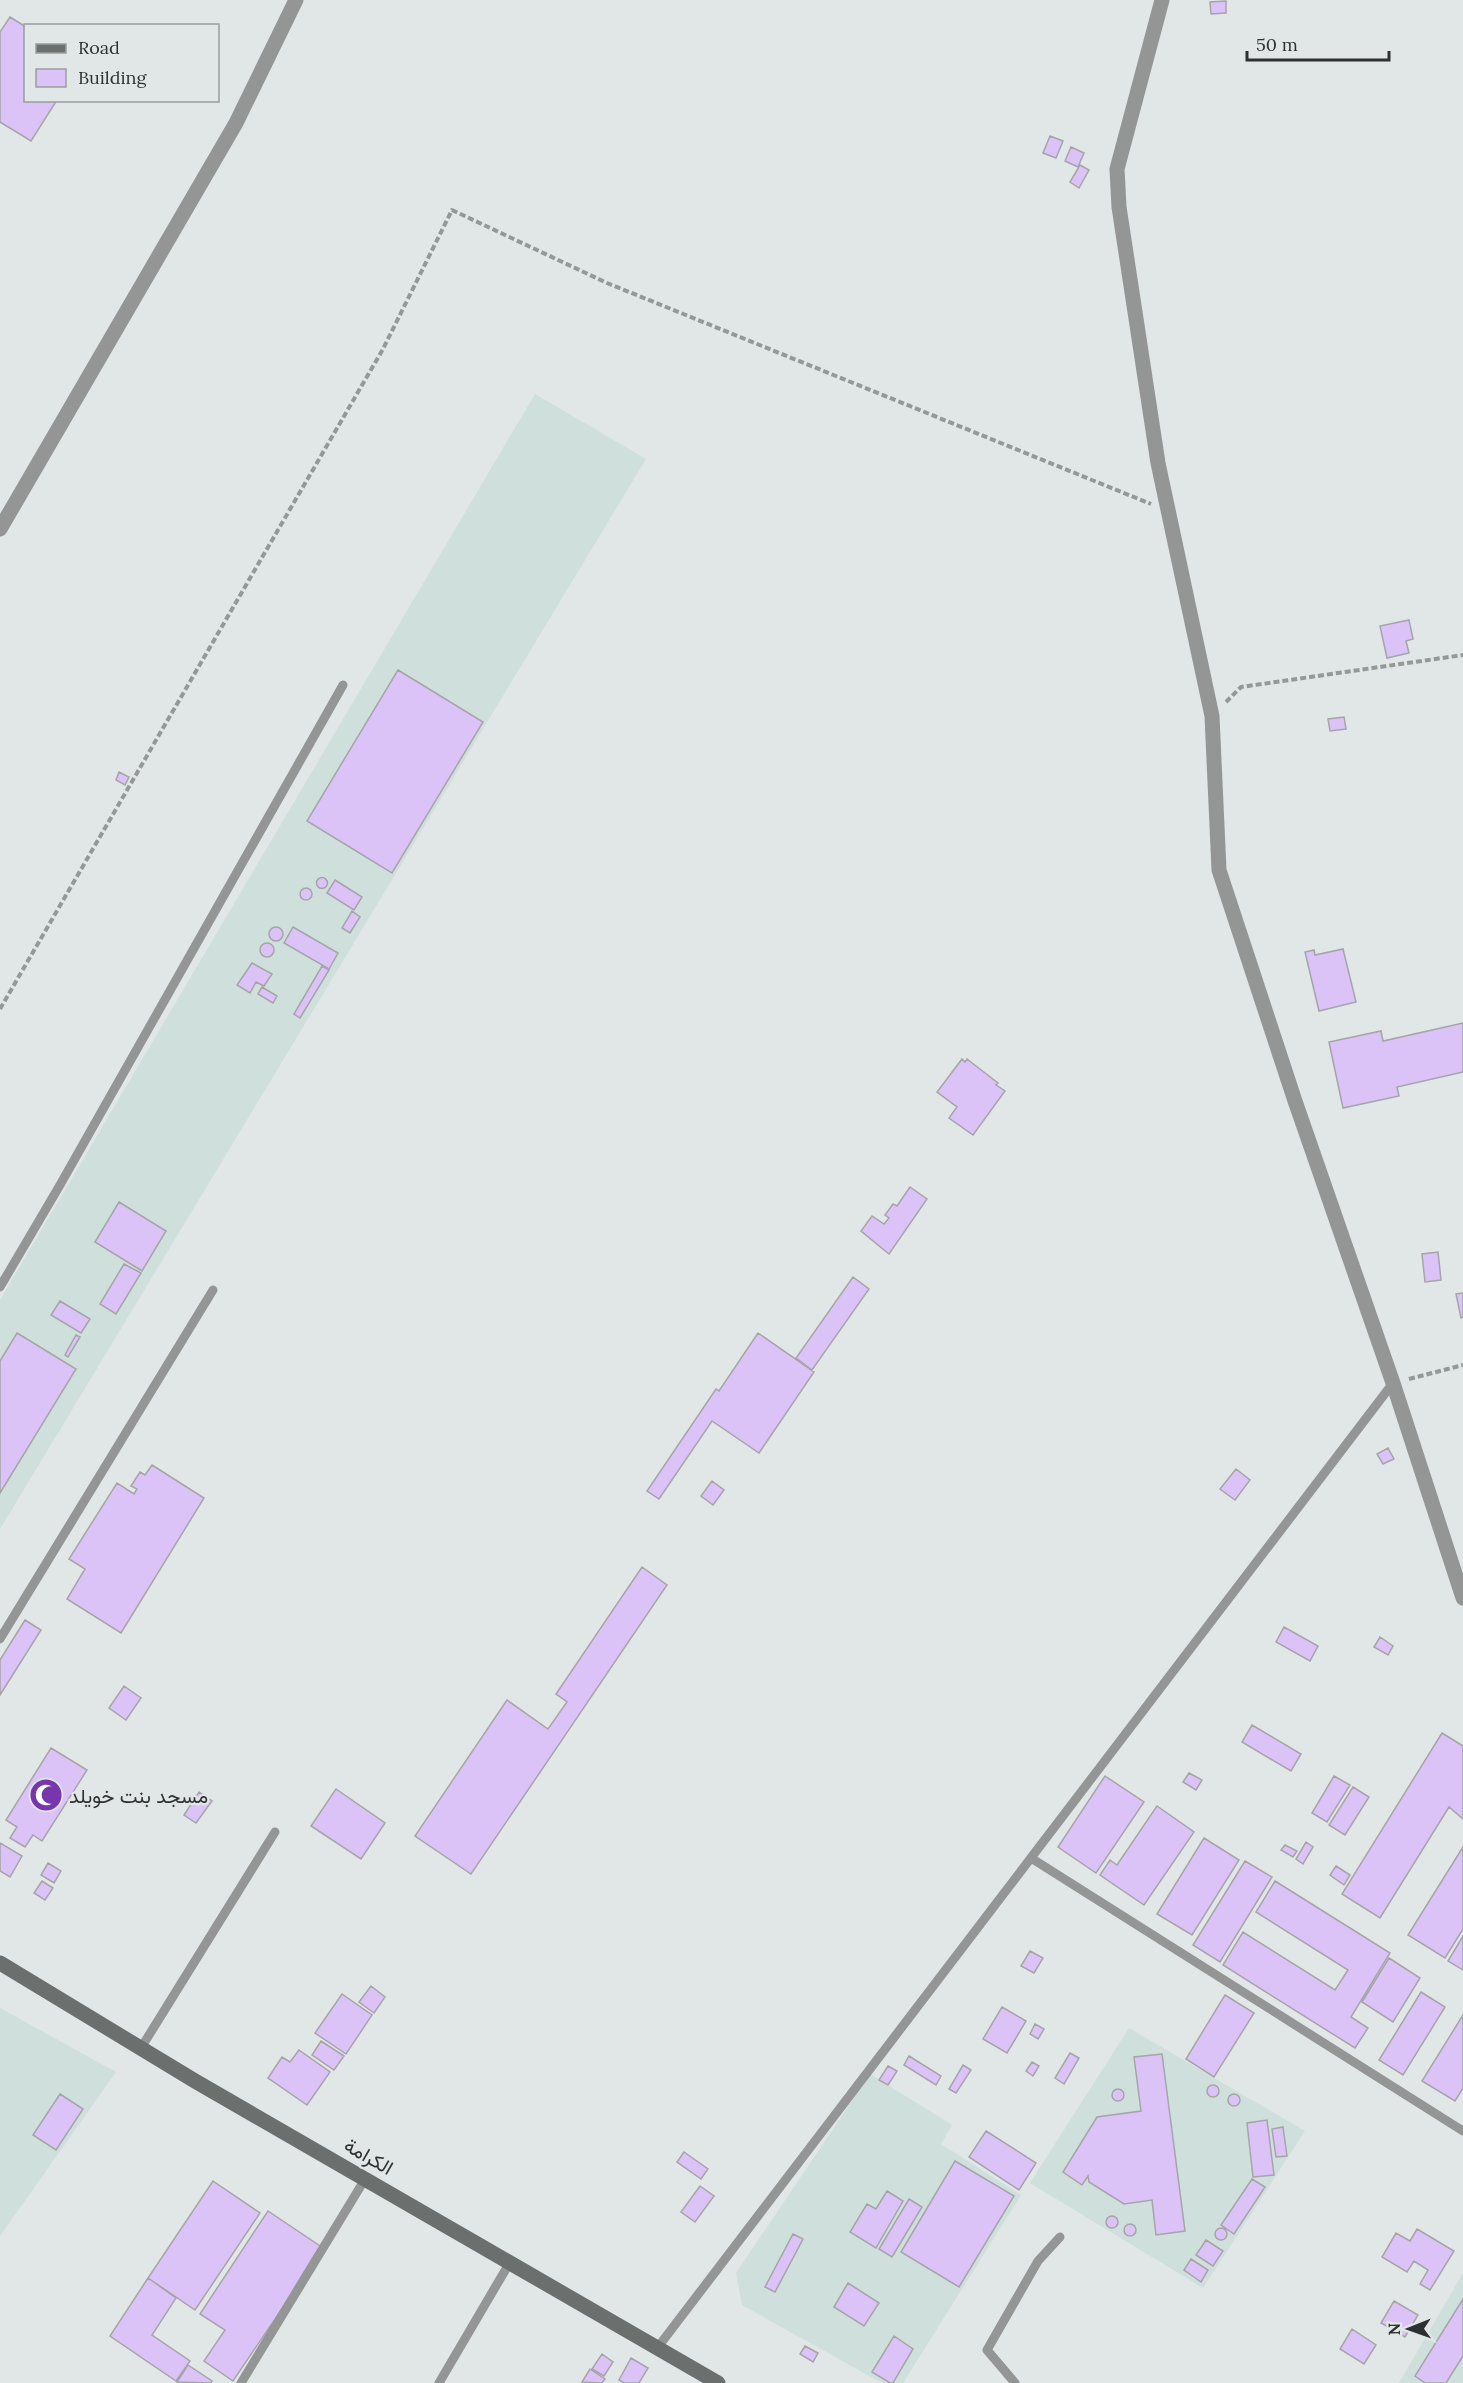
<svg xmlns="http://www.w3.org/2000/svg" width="1463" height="2383" viewBox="0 0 1463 2383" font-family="Lora,Vazirmatn,serif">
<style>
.built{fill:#cedfdc}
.building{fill:#dbc3f8;stroke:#a6a4a9;stroke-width:1.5}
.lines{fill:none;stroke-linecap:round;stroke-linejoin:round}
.path{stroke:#949998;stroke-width:4;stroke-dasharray:6 3;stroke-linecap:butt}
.service{stroke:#939695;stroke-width:9}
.minor{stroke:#939695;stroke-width:15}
.secondary{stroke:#6b706f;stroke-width:15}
.labels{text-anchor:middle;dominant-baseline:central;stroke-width:4.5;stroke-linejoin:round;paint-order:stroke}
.poi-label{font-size:20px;fill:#2e3131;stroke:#e0e7e6;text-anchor:start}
.street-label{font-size:20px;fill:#2e3131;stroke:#e0e7e6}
</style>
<rect width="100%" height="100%" fill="#e0e7e6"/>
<path class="built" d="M535,394L646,459L0,1529V1300Z
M0,2008L116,2072L0,2236Z
M1129,2028L1305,2131L1203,2288L1030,2183Z
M870,2074L952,2125L941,2144L1021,2195L903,2383H882L742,2305L736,2273Z
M1463,2273V2383H1399Z"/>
<path class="building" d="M1226,1V13L1211,14L1210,2Z
M10,17L26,27V100H57L31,141L0,122V32Z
M1050,136L1063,141L1056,158L1043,153Z
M1071,147L1084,153L1078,167L1065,161Z
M1080,165L1089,170L1079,188L1070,182Z
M1409,620L1413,639L1406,641L1409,653L1387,658L1380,626Z
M398,670L483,722L392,873L307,821Z
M1344,717L1346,729L1330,731L1328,719Z
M119,772L129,777L125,785L116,780Z
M316.5 883a5.5 5.5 0 1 1 11 0a5.5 5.5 0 1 1-11 0Z
M335,880L362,897L354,910L327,893Z
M300 894a6 6 0 1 1 12 0a6 6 0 1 1-12 0Z
M352,911L360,917L350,933L342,928Z
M293,927L338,953L329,969L284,943Z
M269 934a7 7 0 1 1 14 0a7 7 0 1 1-14 0Z
M260 950a7 7 0 1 1 14 0a7 7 0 1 1-14 0Z
M1343,949L1356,1002L1319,1011L1305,952L1314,950L1315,955Z
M252,963L272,974L264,986L256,982L250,993L237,985Z
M322,966L329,970L300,1018L294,1014Z
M262,987L277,996L273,1003L258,994Z
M1463,1023V1072L1397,1087L1399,1096L1343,1108L1329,1042L1381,1031L1383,1041Z
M962,1059L965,1062L967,1059L998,1083L996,1085L1005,1091L973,1135L949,1118L957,1107L937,1092Z
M910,1187L927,1199L889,1254L861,1231L872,1216L884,1224L889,1218L885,1215L893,1204L897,1206Z
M119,1202L166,1231L142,1271L95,1242Z
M1438,1252L1441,1280L1425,1282L1422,1254Z
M124,1264L141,1273L116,1314L100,1304Z
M853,1277L869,1289L812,1370L796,1358Z
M1463,1293V1317L1461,1318L1456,1294Z
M60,1301L90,1319L81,1333L51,1315Z
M17,1333L76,1369L0,1493V1361Z
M758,1333L814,1372L759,1453L712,1421L659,1499L647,1491L716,1389L719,1391Z
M76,1335L80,1337L68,1357L65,1355Z
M1388,1448L1394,1459L1383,1464L1377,1454Z
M152,1465L204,1498L121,1633L67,1599L85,1569L69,1559L117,1483L134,1494L137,1489L131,1486L140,1472L145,1475Z
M1236,1469L1250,1480L1235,1500L1220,1489Z
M712,1481L724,1490L713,1505L701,1496Z
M642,1567L667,1585L471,1874L415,1836L507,1700L548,1729L567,1702L556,1694Z
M25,1620L41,1630L0,1695V1660Z
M1284,1627L1318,1646L1310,1661L1276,1642Z
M1380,1637L1393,1646L1388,1655L1374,1647Z
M124,1686L141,1698L126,1720L109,1708Z
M1252,1725L1301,1754L1291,1771L1242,1742Z
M1442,1733L1463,1746V1819L1449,1807L1380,1918L1342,1894Z
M51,1748L87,1770L42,1841L33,1835L25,1847L10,1838L17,1827L6,1820Z
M1189,1773L1202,1780L1196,1790L1183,1782Z
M1105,1776L1144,1802L1096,1873L1058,1847Z
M1334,1776L1350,1785L1327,1822L1312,1813Z
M1353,1787L1369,1797L1345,1835L1329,1825Z
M336,1789L385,1823L361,1859L311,1826Z
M199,1792L212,1801L196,1823L184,1815Z
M1157,1806L1194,1832L1144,1905L1100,1875L1110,1860L1117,1865Z
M1204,1838L1239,1860L1192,1935L1157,1914Z
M1306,1842L1313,1847L1303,1864L1296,1859Z
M0,1843L22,1856L10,1877L0,1871Z
M1285,1845L1297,1851L1293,1857L1281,1850Z
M1463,1847V1929L1445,1958L1408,1935Z
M1245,1861L1272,1877L1220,1962L1193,1945Z
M48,1863L61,1871L54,1883L41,1875Z
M1336,1866L1350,1875L1344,1885L1330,1875Z
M42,1881L53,1888L45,1900L34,1893Z
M1275,1881L1390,1953L1351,2017L1368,2028L1355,2048L1223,1965L1243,1932L1335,1990L1348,1970L1256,1912Z
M1463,1936V1970L1448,1961Z
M1030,1951L1043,1958L1034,1973L1021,1966Z
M1389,1958L1420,1978L1393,2022L1362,2002Z
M371,1986L385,1997L374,2013L359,2002Z
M1421,1992L1445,2007L1403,2075L1379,2060Z
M342,1994L372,2015L346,2054L315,2033Z
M1225,1995L1254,2013L1214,2077L1186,2059Z
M1002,2007L1026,2021L1007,2053L983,2039Z
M1463,2015V2088L1455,2101L1422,2081Z
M1035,2024L1044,2029L1038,2039L1030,2034Z
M321,2041L344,2056L334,2070L312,2055Z
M299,2050L330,2072L307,2105L268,2078L282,2057L290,2062Z
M1070,2053L1079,2058L1064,2084L1055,2078Z
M1162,2054L1185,2231L1156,2235L1152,2200L1124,2204L1089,2182L1088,2176L1082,2185L1063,2172L1097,2117L1141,2111L1134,2057Z
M909,2056L941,2076L936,2085L904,2065Z
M1032,2062L1039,2066L1033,2076L1026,2071Z
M963,2065L971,2070L956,2093L949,2089Z
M888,2066L897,2071L888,2085L879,2080Z
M1207 2091a6 6 0 1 1 12 0a6 6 0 1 1-12 0Z
M1112 2095a6 6 0 1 1 12 0a6 6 0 1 1-12 0Z
M60,2094L83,2109L56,2150L33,2135Z
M1228 2100a6 6 0 1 1 12 0a6 6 0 1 1-12 0Z
M1267,2120L1274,2175L1253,2177L1247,2123Z
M1283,2127L1287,2156L1276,2157L1272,2129Z
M986,2131L1036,2163L1019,2190L969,2157Z
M684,2152L708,2169L701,2179L677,2162Z
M955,2161L1014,2196L959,2287L901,2252Z
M1252,2179L1265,2187L1234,2234L1221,2225Z
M213,2181L260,2213L195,2310L148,2278Z
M700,2186L714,2196L695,2222L681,2212Z
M887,2191L903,2201L876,2248L850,2232L867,2204L876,2209Z
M909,2199L922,2207L892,2257L879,2249Z
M268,2211L323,2248L233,2381L204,2361L225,2330L200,2314Z
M1106 2222a6 6 0 1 1 12 0a6 6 0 1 1-12 0Z
M1124 2230a6 6 0 1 1 12 0a6 6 0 1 1-12 0Z
M1215 2234a6 6 0 1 1 12 0a6 6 0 1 1-12 0Z
M1417,2229L1454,2251L1430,2290L1420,2284L1428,2270L1414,2261L1407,2272L1382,2257L1396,2233L1410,2241Z
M793,2234L803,2239L775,2292L765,2287Z
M1206,2240L1223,2251L1213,2266L1196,2255Z
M1191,2259L1208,2270L1201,2282L1184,2270Z
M148,2278L176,2298L152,2335L190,2361L176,2381L110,2336Z
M848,2283L879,2303L864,2326L834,2307Z
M1463,2299V2356L1446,2383H1425L1415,2376Z
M1394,2301L1418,2315L1405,2337L1381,2323Z
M1352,2329L1376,2345L1364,2364L1340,2349Z
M894,2336L913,2349L893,2383H890L872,2372Z
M805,2346L818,2353L813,2362L800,2354Z
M602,2354L613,2362L604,2376L592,2369Z
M631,2358L648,2368L639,2383H624L619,2380Z
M188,2365L212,2381L211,2383L177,2382Z
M590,2369L605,2379L602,2383L582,2382Z"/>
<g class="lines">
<path class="path" d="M1226,702L1241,687L1463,655
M0,1009L383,349L452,210L607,283L1151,504
M1409,1379L1463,1365"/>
<path class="service" d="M0,1287L60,1185L343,685
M0,1639L213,1290
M1031,1858L1463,2131
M141,2048L275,1832
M658,2347L1393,1383
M241,2383L365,2179
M439,2383L510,2262
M1015,2383L987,2350L1038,2261L1060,2237"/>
<path class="minor" d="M1162,0L1117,169L1119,207L1158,463L1212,716L1219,870L1295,1101L1393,1383L1463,1598
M0,529L236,123L296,0"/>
<path class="secondary" d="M0,1963L195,2081L718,2383"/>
</g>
<defs>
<symbol id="mosque-disc" viewBox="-11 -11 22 22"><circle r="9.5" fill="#7736ab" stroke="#e0e7e6"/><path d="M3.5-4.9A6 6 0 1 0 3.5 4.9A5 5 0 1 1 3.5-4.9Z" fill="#fff"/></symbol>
</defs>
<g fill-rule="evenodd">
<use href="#mosque-disc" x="27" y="1776" width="38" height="38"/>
</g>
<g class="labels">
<g class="poi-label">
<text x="69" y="1795">مسجد بنت خويلد</text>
</g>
<g class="street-label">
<text transform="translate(369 2156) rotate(30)">الكرامة</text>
</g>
</g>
<rect x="24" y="24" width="195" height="78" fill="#e0e7e6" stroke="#999e9e" stroke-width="1.5"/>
<rect x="36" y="44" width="30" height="9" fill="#6b706f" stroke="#999e9e" stroke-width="1.5"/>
<text x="78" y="54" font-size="18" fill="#2e3131">Road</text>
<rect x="36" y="69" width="30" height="18" fill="#dbc3f8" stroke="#999e9e" stroke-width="1.5"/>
<text x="78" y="84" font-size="18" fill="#2e3131">Building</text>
<g transform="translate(1409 2329) rotate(269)" stroke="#e0e7e6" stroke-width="4.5" paint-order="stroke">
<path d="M0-4.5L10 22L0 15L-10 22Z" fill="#2e3131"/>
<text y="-9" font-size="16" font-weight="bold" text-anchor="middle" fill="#2e3131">N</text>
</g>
<path d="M1247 51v9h142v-9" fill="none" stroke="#2e3131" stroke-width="3"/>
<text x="1256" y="51" font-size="18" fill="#2e3131" stroke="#e0e7e6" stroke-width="4.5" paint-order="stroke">50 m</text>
</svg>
